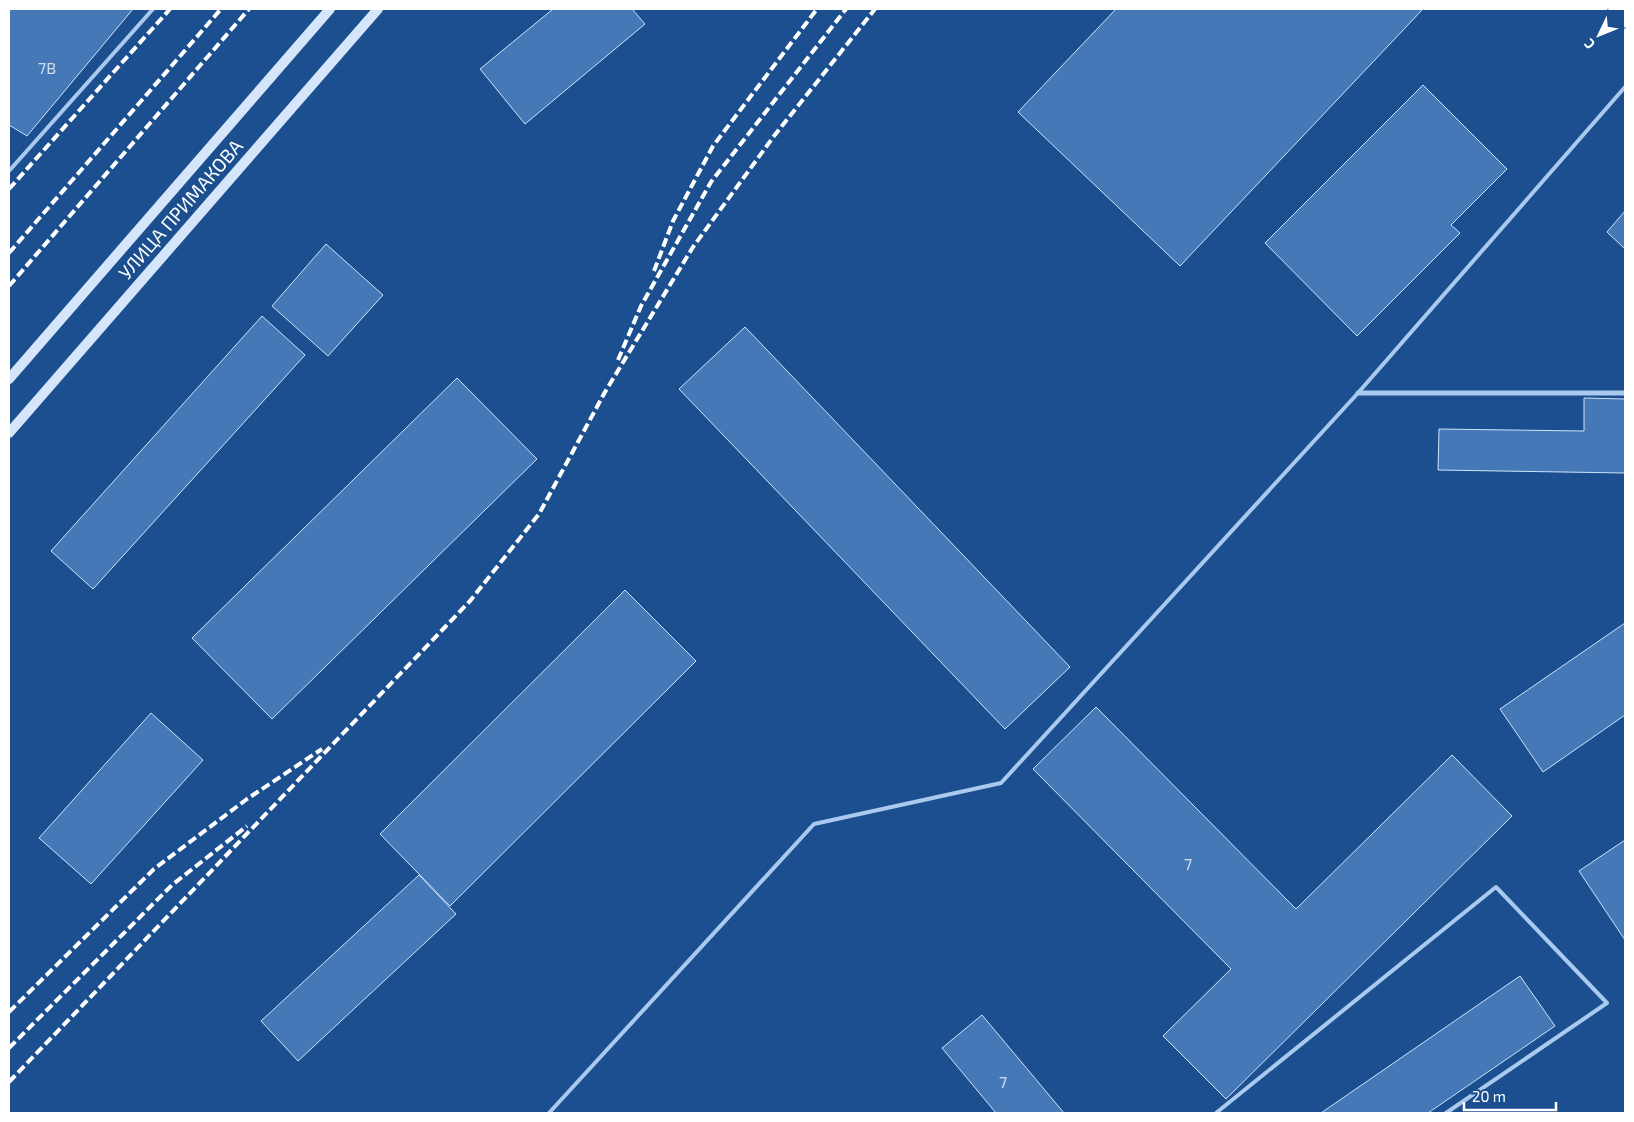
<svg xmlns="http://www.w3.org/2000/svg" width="1634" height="1122" viewBox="0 0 1634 1122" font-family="'Exo 2',sans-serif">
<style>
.building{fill:#4478b7;stroke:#cfe3fa}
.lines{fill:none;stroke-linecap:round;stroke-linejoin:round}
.service{stroke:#a9c9ee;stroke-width:4}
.minor{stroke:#a9c9ee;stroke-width:5}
.secondary{stroke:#d6e6fa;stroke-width:10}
.rail{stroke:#fff;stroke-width:4;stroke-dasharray:9 4;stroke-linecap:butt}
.labels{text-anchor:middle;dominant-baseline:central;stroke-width:4.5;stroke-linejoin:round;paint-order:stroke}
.number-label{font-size:16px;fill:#d0dded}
.street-label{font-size:19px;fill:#fff;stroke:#1b4f8f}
</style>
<rect width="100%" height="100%" fill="#1b4f8f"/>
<path class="building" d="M9,9H133L27,136L9,125Z
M553,9H632L645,24L525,124L480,69Z
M1116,9H1423L1180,266L1018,112Z
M1423,85L1507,169L1451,225L1460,233L1357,336L1265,243Z
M1625,211V249L1607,232Z
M326,244L383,295L328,356L272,306Z
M262,316L305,355L93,589L51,551Z
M745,327L1070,667L1005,729L679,389Z
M457,378L537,459L272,719L192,638Z
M1584,398L1625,399V473L1438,470L1439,429L1584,431Z
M625,590L696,661L450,906L380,834Z
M1625,623V715L1543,772L1500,709Z
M1096,707L1296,909L1452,755L1512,816L1226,1099L1163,1036L1231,969L1033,769Z
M151,713L203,760L91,884L39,838Z
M1625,840V940L1579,871Z
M419,875L456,914L298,1061L261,1021Z
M1520,976L1555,1026L1428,1113H1321Z
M982,1015L1064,1113H996L942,1048Z"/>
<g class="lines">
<path class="service" d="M9,171L153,9
M549,1113L814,824L1001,783L1358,393L1625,87
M1216,1113L1496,887L1607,1003L1446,1113"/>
<path class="minor" d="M1358,393H1625"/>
<path class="secondary" d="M9,379L330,9
M9,433L378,9"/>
<path class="rail" d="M9,189L170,9
M9,253L221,9
M654,271L673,221L713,146L817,9
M9,286L249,9
M618,360L641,306L711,182L846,9
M9,1012L154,869L247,799L322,749
M9,1048L172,885L247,826
M9,1082L470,601L539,514L605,392L693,247L774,136L875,9"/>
</g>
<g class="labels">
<g class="number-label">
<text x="47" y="67">7В</text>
<text x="1188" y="863">7</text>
<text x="1003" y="1081">7</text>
</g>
<g class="street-label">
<text transform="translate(180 209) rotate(-49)">УЛИЦА ПРИМАКОВА</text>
</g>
</g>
<rect width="1634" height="1122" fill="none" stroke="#ffffff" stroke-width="20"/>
<g transform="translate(1599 35) rotate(227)" stroke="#1b4f8f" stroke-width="4" paint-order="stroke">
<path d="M0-4L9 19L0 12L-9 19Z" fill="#ffffff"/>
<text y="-8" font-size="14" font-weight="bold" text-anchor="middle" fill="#ffffff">С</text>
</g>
<path d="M1464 1102v8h92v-8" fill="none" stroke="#ffffff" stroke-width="2.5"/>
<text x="1472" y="1102" font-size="15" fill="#ffffff" stroke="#1b4f8f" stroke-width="4" paint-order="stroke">20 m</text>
</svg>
